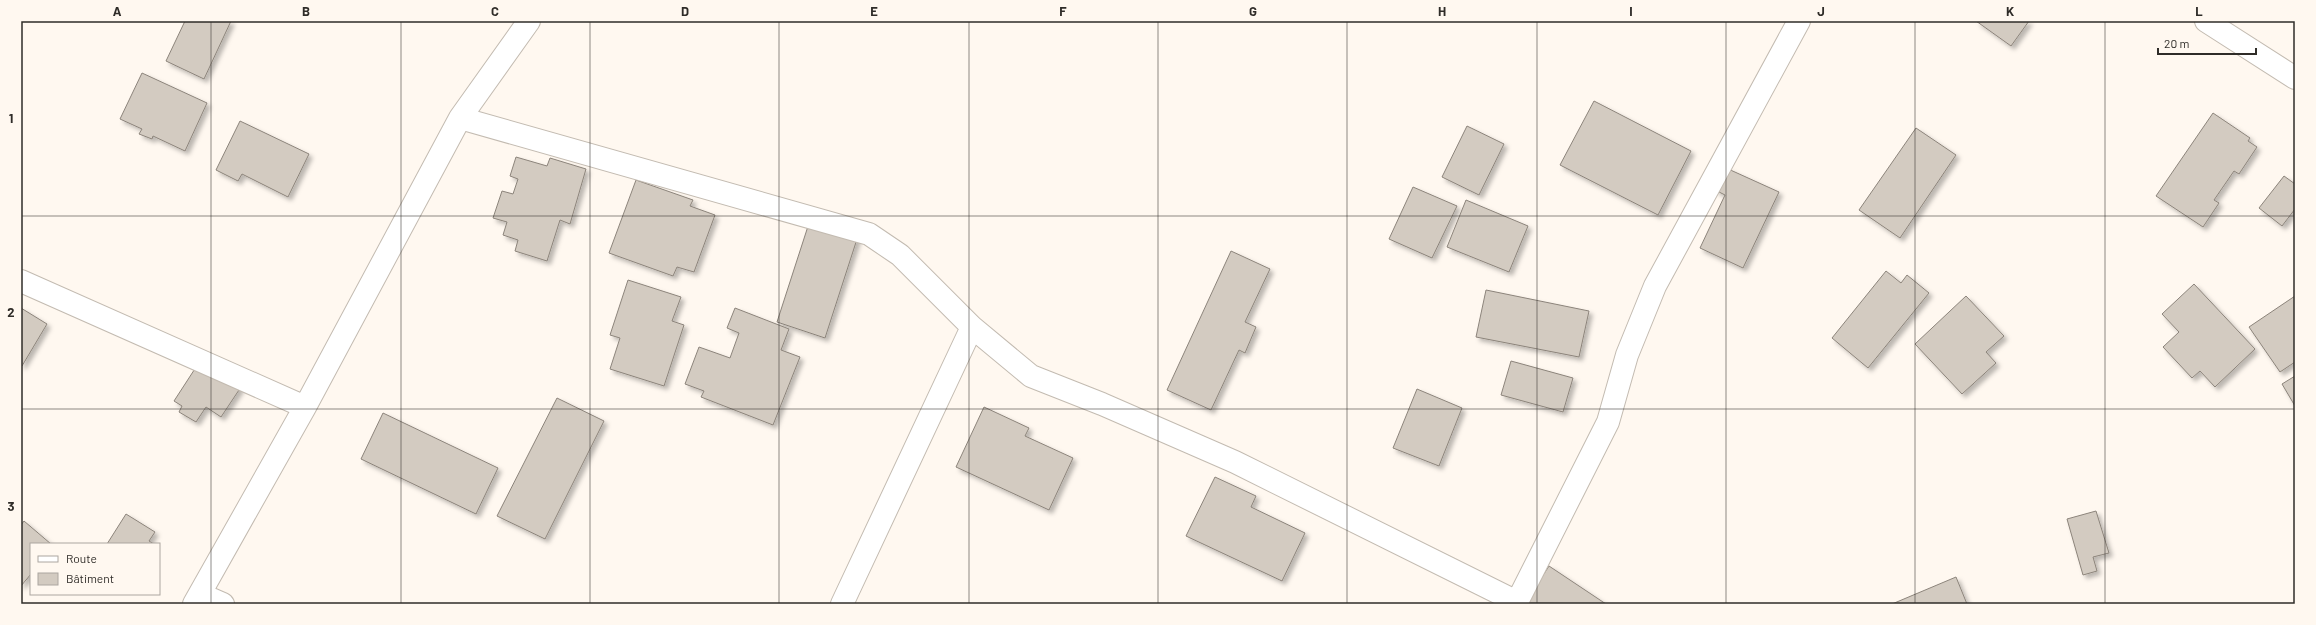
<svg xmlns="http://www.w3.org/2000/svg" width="2316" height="625" viewBox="0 0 2316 625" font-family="Barlow,sans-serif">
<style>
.building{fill:#d3cbc1;stroke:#8c847b;filter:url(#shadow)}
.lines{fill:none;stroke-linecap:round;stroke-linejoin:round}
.street-casing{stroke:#c3bbb1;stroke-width:24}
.secondary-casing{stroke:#c3bbb1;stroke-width:24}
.street{stroke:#fff;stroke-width:22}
.secondary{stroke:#fff;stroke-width:22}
.grid{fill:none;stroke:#2f2c28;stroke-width:1;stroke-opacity:0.55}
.neatline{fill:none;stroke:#2f2c28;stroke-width:1.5}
.grid-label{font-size:13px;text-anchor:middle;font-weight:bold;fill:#2f2c28}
</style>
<defs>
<filter id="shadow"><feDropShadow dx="3.5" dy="3.5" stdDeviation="2" flood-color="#0004"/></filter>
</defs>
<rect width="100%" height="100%" fill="#fff8f0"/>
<path class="building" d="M185,21H231L204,79L166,61Z
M1976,21H2029L2011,46Z
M142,73L207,103L185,151L153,136L152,139L139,134L142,129L120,119Z
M1594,101L1691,151L1658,215L1560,165Z
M2213,113L2250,138L2248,141L2257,147L2239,174L2234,171L2214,200L2219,203L2203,227L2156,196Z
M240,121L309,154L288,197L242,174L238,181L216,170Z
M1467,126L1504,144L1479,195L1442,177Z
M1916,128L1956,155L1900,238L1859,210Z
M516,157L547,166L550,158L586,169L570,224L560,220L547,261L515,251L518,240L503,235L507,222L493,218L502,191L513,194L518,179L510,176Z
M1726,168L1779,192L1743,268L1700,248L1725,195L1715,190Z
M2284,176L2295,184V209L2282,226L2259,208Z
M636,180L693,200L690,206L715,215L694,272L677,267L673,276L609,253Z
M1413,187L1457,206L1432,258L1389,239Z
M1466,200L1528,226L1509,272L1447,247Z
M810,220L858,236L825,338L777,322Z
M1231,251L1270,269L1245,322L1256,327L1245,353L1239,350L1211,410L1167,390Z
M1886,271L1901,283L1907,275L1929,293L1868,368L1832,338Z
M628,280L681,297L672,321L684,325L664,386L610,369L620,338L610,335Z
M2194,284L2255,349L2215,387L2200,371L2192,378L2163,347L2179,332L2162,314Z
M1486,290L1589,311L1579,357L1476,337Z
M1966,296L2004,336L1986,352L1996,363L1962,394L1915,344Z
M2295,296V362L2280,372L2249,327Z
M21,308L47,324L22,366L21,365Z
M735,308L789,329L781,350L800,357L773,425L701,397L704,391L685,384L699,347L730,358L739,333L727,328Z
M200,361L241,387L221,417L206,407L196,422L179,412L182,406L174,401Z
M1511,361L1573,378L1563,412L1501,395Z
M2295,376V406L2282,384Z
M1417,389L1462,408L1439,466L1393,448Z
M557,398L604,421L545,539L497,516Z
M984,407L1029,428L1025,436L1073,458L1049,510L956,467Z
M383,413L498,468L476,514L361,459Z
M1215,477L1256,496L1251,507L1305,533L1282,581L1186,536Z
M2096,511L2109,553L2093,557L2097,571L2083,575L2067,519Z
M126,514L155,532L149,541L154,544H107Z
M24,521L51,544H31V574L21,586V525Z
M1549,566L1606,604L1525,603Z
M1956,577L1967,604H1892Z"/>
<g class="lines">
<defs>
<path id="street" d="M460,118L869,234L900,255L972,327L1031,376L1102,404L1235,462L1517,602
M21,281L305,407
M200,594L223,604
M194,604L305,407L460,118L529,21
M842,604L972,327
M1516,604L1608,422L1627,355L1655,286L1799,21"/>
<path id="secondary" d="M2206,21L2295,78"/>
</defs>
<use href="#street" class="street-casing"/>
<use href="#secondary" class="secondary-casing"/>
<use href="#street" class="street"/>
<use href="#secondary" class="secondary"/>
</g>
<path class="grid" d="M211,21V604M401,21V604M590,21V604M779,21V604M969,21V604M1158,21V604M1347,21V604M1537,21V604M1726,21V604M1915,21V604M2105,21V604M21,216H2295M21,409H2295"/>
<rect width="2316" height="625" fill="none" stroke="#fff8f0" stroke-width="44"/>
<rect x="30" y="543" width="130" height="52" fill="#fff8f0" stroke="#aca6a0"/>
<rect x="38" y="556" width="20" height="6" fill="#ffffff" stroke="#aca6a0"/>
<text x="66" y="563" font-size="12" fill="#2f2c28">Route</text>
<rect x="38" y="573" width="20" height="12" fill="#d3cbc1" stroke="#aca6a0"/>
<text x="66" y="583" font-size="12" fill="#2f2c28">Bâtiment</text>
<path d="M2158 48v6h98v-6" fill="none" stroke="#2f2c28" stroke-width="2"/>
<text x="2164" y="48" font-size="12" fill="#2f2c28" stroke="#fff8f0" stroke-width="3" paint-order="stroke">20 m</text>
<rect x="22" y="22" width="2272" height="581" class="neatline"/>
<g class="grid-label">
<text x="117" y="16">A</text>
<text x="306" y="16">B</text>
<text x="495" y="16">C</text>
<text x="685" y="16">D</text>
<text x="874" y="16">E</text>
<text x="1063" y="16">F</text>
<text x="1253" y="16">G</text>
<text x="1442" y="16">H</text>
<text x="1631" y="16">I</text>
<text x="1821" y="16">J</text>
<text x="2010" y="16">K</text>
<text x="2199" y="16">L</text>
<text x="11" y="123">1</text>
<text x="11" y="317">2</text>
<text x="11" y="511">3</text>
</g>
</svg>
